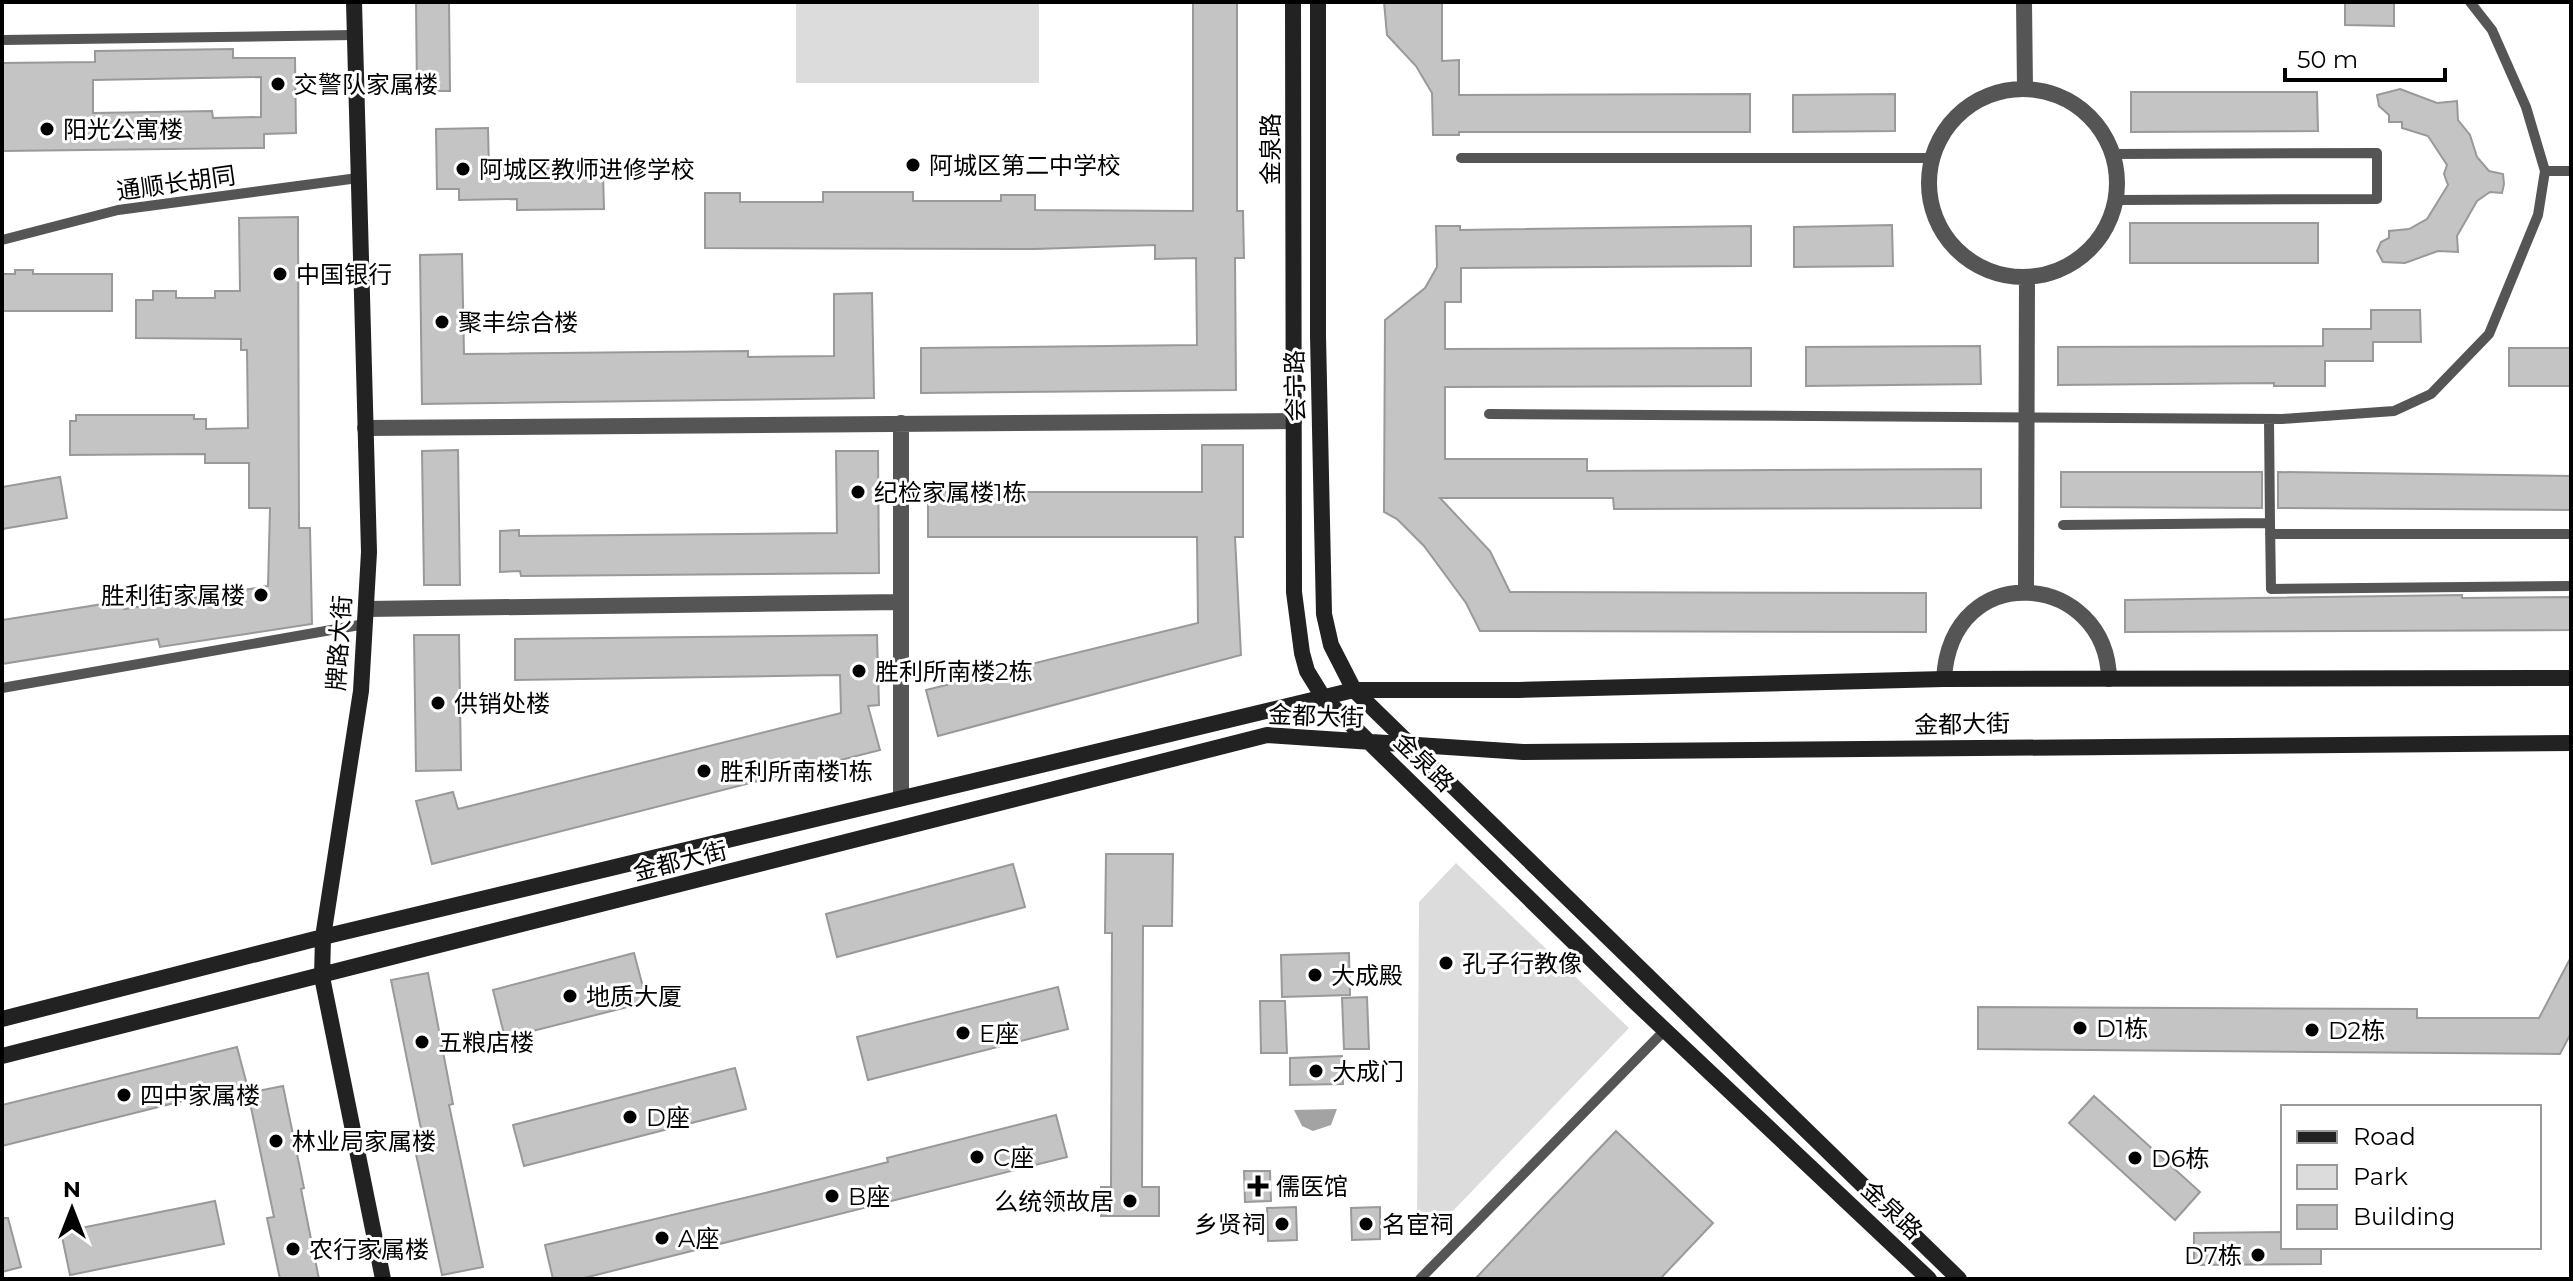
<svg xmlns="http://www.w3.org/2000/svg" width="2573" height="1281" viewBox="0 0 2573 1281" font-family="Montserrat,'Noto Sans SC',sans-serif">
<style>
.green{fill:#dcdcdc}
.water{fill:#a3a3a3}
.building{fill:#c4c4c4;stroke:#999;stroke-width:2;fill-rule:evenodd}
.lines{fill:none;stroke-linecap:round;stroke-linejoin:round}
.lane{stroke:#555;stroke-width:10}
.street{stroke:#555;stroke-width:16}
.secondary{stroke:#222;stroke-width:16}
.poi-dot{fill:#000;stroke:#fff;stroke-width:3}
.labels{text-anchor:middle;dominant-baseline:central;stroke-width:6;stroke-linejoin:round;paint-order:stroke}
.poi-label{font-size:24px;fill:#000;stroke:#fff;text-anchor:start}
.street-label{font-size:24px;fill:#000;stroke:#fff}
</style>
<rect width="100%" height="100%" fill="#fff"/>
<path class="green" d="M796,2H1039V83H796Z
M1456,863L1629,1028L1426,1239L1417,1231L1419,902Z"/>
<path class="water" d="M1337,1109L1331,1125L1313,1131L1302,1126L1294,1110Z"/>
<path class="building" d="M416,2H449L450,91H417Z
M1193,2H1237V211H1243L1244,258H1235L1236,390L921,393V348L1197,345L1196,258L1155,259V245L1035,249L705,248V193H740V202H823V192H913V201H1001V195H1035V210L1193,211Z
M1384,2H1442V61L1459,60V95L1750,94V132H1459V135H1433L1432,93L1416,66L1387,35Z
M2345,2H2394V26L2345,25Z
M233,49V58H295L296,133L264,134V148L2,151V63L95,62V51ZM261,77V117L213,118L212,111L93,113V80Z
M2400,89L2437,103L2457,101L2458,120L2470,135L2477,157L2489,171L2503,174L2504,184L2502,193L2490,192L2477,201L2457,236L2458,252L2438,251L2405,263L2383,262L2377,251L2381,242L2389,238V231L2409,229L2427,219L2448,185L2444,174L2447,165L2428,136L2402,128V122H2389V115L2379,106L2377,95Z
M2131,92H2317L2318,131L2131,132Z
M1895,94V131L1793,132V95Z
M488,128L489,169L585,168V173H603L604,209L517,210V199L459,200V189H437L436,129Z
M298,217L299,528H310L312,624L160,647L158,639L2,664V620L122,601L124,609L268,586L270,508H249V463H205V454L70,455V421H76V415H194V419H206V429L248,428L247,350H241V339L136,338V300H153V291H176V298H215V291H240L239,218Z
M2130,223H2318V263H2130Z
M1892,225L1893,266L1794,267V227Z
M1436,226H1460V230L1751,226V266L1461,268V302H1445V349L1751,348V386L1445,387V459H1587V471L1981,469V508L1614,509L1613,498H1440L1490,551L1510,592L1926,593V632L1480,631L1466,603L1424,546L1397,519L1384,512L1385,320L1425,288L1437,267Z
M462,254L464,354L748,351V357L834,356V294L872,293L874,398L422,404L420,255Z
M15,270H33V274H112V311H2V274H15Z
M2371,310H2420L2421,342H2373V361H2325V386H2274V383L2058,385V347L2323,346V329H2371Z
M1980,346L1981,384L1806,386V347Z
M2509,348H2571V386H2509Z
M1202,445H1243V537H1235L1241,655L938,736L926,690L1198,623L1197,537H928V492H1202Z
M458,450L460,585H424L422,451Z
M836,451H878L879,573L521,576L520,571L500,572V531L519,530V536L837,533Z
M2061,472H2262V508L2061,507Z
M2278,472L2571,476V510L2278,508Z
M60,477L67,518L2,529V487Z
M2462,595V598L2571,597V630L2125,632V600Z
M414,635H459L461,770L416,771Z
M877,635L879,705L868,706L880,750L432,864L416,801L453,792L458,809L841,713L840,675L515,680V639Z
M1106,854H1173L1172,926H1143L1142,1187H1159V1216H1101V1187H1111L1112,933H1105Z
M1013,864L1025,907L837,957L826,914Z
M634,953L647,1002L505,1038L493,990Z
M1349,953L1350,995L1282,997L1281,955Z
M2571,957V1033L2560,1054L1978,1049V1007L2417,1009V1018H2539Z
M428,973L453,1104L449,1105L483,1267L442,1275L411,1131L421,1129L391,980Z
M1058,987L1068,1029L868,1080L857,1037Z
M1367,997L1369,1049H1344L1342,998Z
M1260,1001H1285L1287,1053H1261Z
M237,1047L247,1085L2,1146V1105Z
M1342,1056L1343,1084L1290,1085V1058Z
M735,1068L746,1109L524,1166L513,1125Z
M283,1086L304,1188L301,1189L319,1279H280L267,1218L274,1217L248,1093Z
M2094,1096L2200,1192L2175,1220L2069,1123Z
M1056,1115L1067,1157L580,1279H553L545,1245L769,1192L888,1162L887,1158Z
M1616,1131L1713,1223L1660,1279H1475Z
M1244,1171H1270L1271,1201L1245,1202Z
M215,1201L224,1244L70,1275L61,1232Z
M1296,1207L1297,1240L1268,1241L1267,1208Z
M1380,1207V1239L1352,1240L1351,1208Z
M2,1218H8L21,1267L2,1272Z
M2283,1232V1247H2321V1264L2194,1265V1233Z"/>
<g class="lines">
<path class="lane" d="M2,40L355,35
M2113,154L2377,153V199L2116,200
M1461,158H1933
M2545,171H2571
M2,240L118,210L358,178
M1489,414L2282,419L2394,411L2431,394L2489,334L2538,215L2545,171L2526,107L2492,30L2470,2
M2269,419L2270,523
M2063,525L2270,523L2271,589L2571,586
M2270,534H2571
M2,688L365,624
M1420,1279L1665,1030"/>
<path class="street" d="M2024,2L2025,89
M1929 183a94 94 0 1 1 188 0a94 94 0 1 1-188 0Z
M901,423V798
M365,428L1294,421
M2026,590L2027,277
M366,609L901,602
M1944,679C1951,556 2107,572 2109,679"/>
<path class="secondary" d="M354,2L369,552L361,691L323,937L322,977L383,1279
M1293,2L1294,592L1302,653L1307,671L1323,697L1633,1000L1929,1279
M1318,2V336L1324,614L1331,645L1354,690L1959,1279
M2,1019L323,937L1354,690H1519L1944,679L2571,678
M2,1056L1267,735L1523,752L2571,743"/>
</g>
<g class="poi-dot">
<circle cx="278" cy="84" r="8"/>
<circle cx="47" cy="129" r="8"/>
<circle cx="913" cy="165" r="8"/>
<circle cx="463" cy="169" r="8"/>
<circle cx="280" cy="274" r="8"/>
<circle cx="442" cy="322" r="8"/>
<circle cx="858" cy="492" r="8"/>
<circle cx="261" cy="595" r="8"/>
<circle cx="859" cy="671" r="8"/>
<circle cx="438" cy="703" r="8"/>
<circle cx="704" cy="771" r="8"/>
<circle cx="1446" cy="963" r="8"/>
<circle cx="1315" cy="975" r="8"/>
<circle cx="570" cy="996" r="8"/>
<circle cx="2080" cy="1028" r="8"/>
<circle cx="2312" cy="1030" r="8"/>
<circle cx="963" cy="1033" r="8"/>
<circle cx="422" cy="1042" r="8"/>
<circle cx="1316" cy="1071" r="8"/>
<circle cx="124" cy="1095" r="8"/>
<circle cx="630" cy="1117" r="8"/>
<circle cx="276" cy="1141" r="8"/>
<circle cx="977" cy="1157" r="8"/>
<circle cx="2135" cy="1158" r="8"/>
<path d="M1254 1174h8v8h8v8h-8v8h-8v-8h-8v-8h8z"/>
<circle cx="832" cy="1196" r="8"/>
<circle cx="1130" cy="1201" r="8"/>
<circle cx="1282" cy="1224" r="8"/>
<circle cx="1366" cy="1224" r="8"/>
<circle cx="662" cy="1238" r="8"/>
<circle cx="293" cy="1249" r="8"/>
<circle cx="2258" cy="1255" r="8"/>
</g>
<g class="labels">
<g class="poi-label">
<text x="294" y="84">交警队家属楼</text>
<text x="63" y="129">阳光公寓楼</text>
<text x="929" y="165">阿城区第二中学校</text>
<text x="479" y="169">阿城区教师进修学校</text>
<text x="296" y="274">中国银行</text>
<text x="458" y="322">聚丰综合楼</text>
<text x="874" y="492">纪检家属楼1栋</text>
<text x="245" y="595" text-anchor="end">胜利街家属楼</text>
<text x="875" y="671">胜利所南楼2栋</text>
<text x="454" y="703">供销处楼</text>
<text x="720" y="771">胜利所南楼1栋</text>
<text x="1462" y="963">孔子行教像</text>
<text x="1331" y="975">大成殿</text>
<text x="586" y="996">地质大厦</text>
<text x="2096" y="1028">D1栋</text>
<text x="2328" y="1030">D2栋</text>
<text x="979" y="1033">E座</text>
<text x="438" y="1042">五粮店楼</text>
<text x="1332" y="1071">大成门</text>
<text x="140" y="1095">四中家属楼</text>
<text x="646" y="1117">D座</text>
<text x="292" y="1141">林业局家属楼</text>
<text x="993" y="1157">C座</text>
<text x="2151" y="1158">D6栋</text>
<text x="1276" y="1186">儒医馆</text>
<text x="848" y="1196">B座</text>
<text x="1114" y="1201" text-anchor="end">么统领故居</text>
<text x="1266" y="1224" text-anchor="end">乡贤祠</text>
<text x="1382" y="1224">名宦祠</text>
<text x="678" y="1238">A座</text>
<text x="309" y="1249">农行家属楼</text>
<text x="2242" y="1255" text-anchor="end">D7栋</text>
</g>
<g class="street-label">
<text transform="translate(1270 149) rotate(-90)">金泉路</text>
<text transform="translate(176 183) rotate(-8)">通顺长胡同</text>
<text transform="translate(1295 386) rotate(-91)">会宁路</text>
<text transform="translate(339 643) rotate(-86)">牌路大街</text>
<text transform="translate(1316 716) rotate(2)">金都大街</text>
<text transform="translate(1962 724) rotate(-1)">金都大街</text>
<text transform="translate(1424 762) rotate(44)">金泉路</text>
<text transform="translate(680 861) rotate(-14)">金都大街</text>
<text transform="translate(1892 1210) rotate(43)">金泉路</text>
</g>
</g>
<rect width="2573" height="1281" fill="none" stroke="#000000" stroke-width="8"/>
<rect x="2281" y="1105" width="260" height="144" fill="#ffffff" stroke="#999999" stroke-width="2"/>
<rect x="2297" y="1131" width="40" height="12" fill="#222222" stroke="#999999" stroke-width="2"/>
<text x="2353" y="1145" font-size="24" fill="#000000">Road</text>
<rect x="2297" y="1165" width="40" height="24" fill="#dcdcdc" stroke="#999999" stroke-width="2"/>
<text x="2353" y="1185" font-size="24" fill="#000000">Park</text>
<rect x="2297" y="1205" width="40" height="24" fill="#c4c4c4" stroke="#999999" stroke-width="2"/>
<text x="2353" y="1225" font-size="24" fill="#000000">Building</text>
<g transform="translate(72 1209)" stroke="#ffffff" stroke-width="6" paint-order="stroke">
<path d="M0-6L14 30L0 20L-14 30Z" fill="#000000"/>
<text y="-12" font-size="22" font-weight="bold" text-anchor="middle" fill="#000000">N</text>
</g>
<path d="M2285 68v12h160v-12" fill="none" stroke="#000000" stroke-width="4"/>
<text x="2297" y="68" font-size="24" fill="#000000" stroke="#ffffff" stroke-width="6" paint-order="stroke">50 m</text>
</svg>
